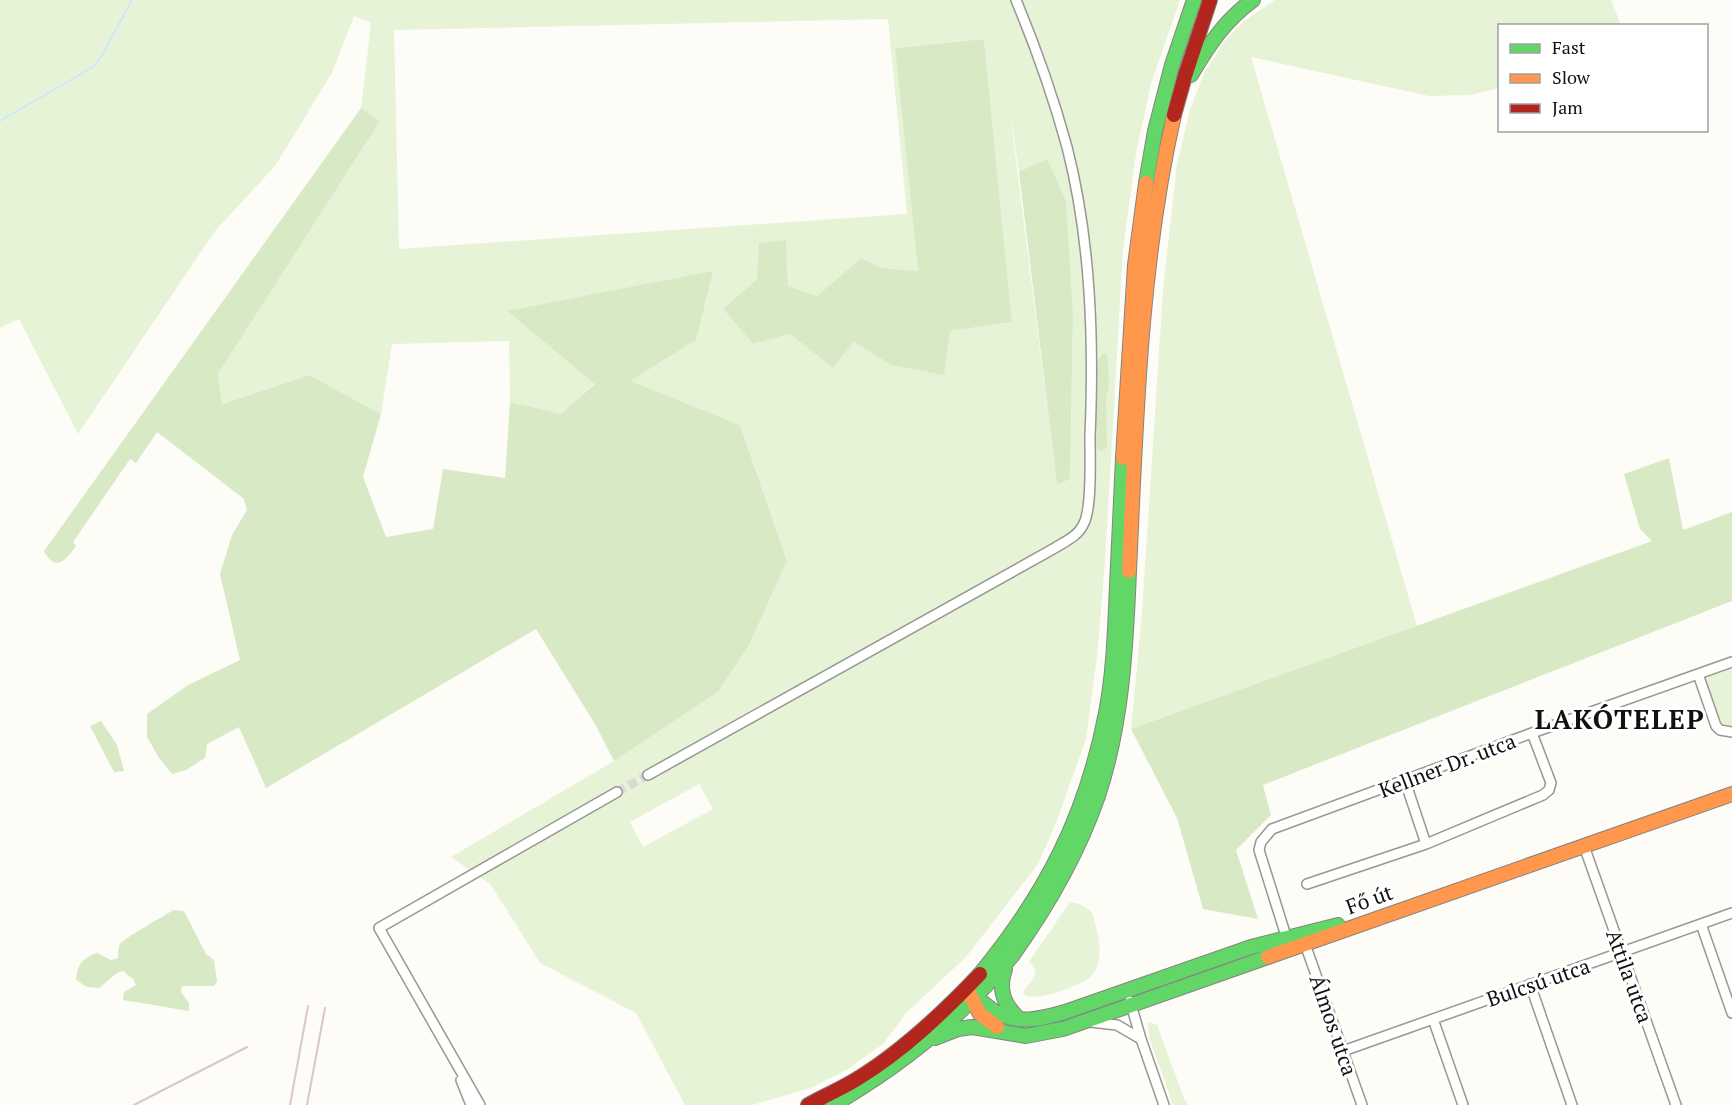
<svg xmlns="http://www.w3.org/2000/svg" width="1732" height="1105" viewBox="0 0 1732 1105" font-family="'PT Serif',serif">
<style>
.green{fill:#e7f3d7;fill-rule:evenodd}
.forest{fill:#d8eac5}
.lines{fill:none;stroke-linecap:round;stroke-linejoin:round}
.stream{stroke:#cde8f7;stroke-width:2}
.street-tunnel{stroke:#dad9d4;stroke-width:9;stroke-dasharray:9 4.5;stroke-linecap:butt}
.street-casing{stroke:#979795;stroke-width:12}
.fast-casing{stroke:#858482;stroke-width:16}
.slow-casing{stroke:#858482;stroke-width:16}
.jam-casing{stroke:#858482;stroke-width:16}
.street{stroke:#fffffe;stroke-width:9}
.fast{stroke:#63d668;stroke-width:14}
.slow{stroke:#ff974d;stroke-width:14}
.jam{stroke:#b3261e;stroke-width:14}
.rail{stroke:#d9c6c7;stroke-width:2}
.labels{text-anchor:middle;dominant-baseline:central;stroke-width:6;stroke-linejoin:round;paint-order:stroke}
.street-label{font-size:21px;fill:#111;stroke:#fff}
.district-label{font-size:27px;font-weight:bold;letter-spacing:1.5px;fill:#111;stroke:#fff}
</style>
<rect width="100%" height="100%" fill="#fdfcf7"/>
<path class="green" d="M0,0H1180L1151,84L1136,153L1123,250L1105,562L1097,657L1086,739L1057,820L1038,864L966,957L907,1012L883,1044L848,1069L811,1088L752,1105H685L636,1013L540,963L491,885L451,857L614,761L718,692L749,645L787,561L740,425L629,381L696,340L508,312L595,383L561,415L510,402L509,341L392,344L381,414L309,375L222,404L218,374L380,121L361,108L371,23L354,16L332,73L275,166L215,231L78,434L19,319L0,328ZM888,19L907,214L399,249L394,30ZM984,39L1012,322L950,331L891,365L854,342L833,368L790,334L753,344L723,309L757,279L786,241L788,286L817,296L861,258L882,268L918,271L895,48ZM1009,105L1019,172L1073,317L1070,479L1057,485ZM699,784L713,809L643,847L630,822Z
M1275,0H1611L1621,25L1500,26L1499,88L1470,95L1429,96L1251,57L1417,626L1131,729L1142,613L1163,290L1177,164L1190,110L1204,73L1224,42L1244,21Z
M1732,668V726L1723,725L1719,718L1705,678Z
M1070,902L1080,904L1092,912C1097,930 1106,959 1092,975C1086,982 1075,985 1067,989C1054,994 1040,998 1026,996L1023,992C1032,979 1042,975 1029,962Z
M1148,1022L1157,1025L1185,1101H1187V1105H1173L1149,1037Z"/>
<path class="forest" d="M984,39L1012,322L950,331L944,375L891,365L854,342L833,368L790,334L753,344L723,309L757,279L759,243L786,240L788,286L817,296L861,258L882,268L918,271L895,48Z
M361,108L380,121L218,374L222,404L309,375L381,414L363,477L386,537L433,529L443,469L505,478L510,402L561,414L595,384L507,311L713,271L696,340L630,381L740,425L787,561L749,645L718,692L614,761L595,724L536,629L266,788L239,727L207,744L205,758L186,770L172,774L159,758L147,737V714L188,685L240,660L220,574L232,535L247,510L244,499L157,432L136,463L130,459L73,542L76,546C66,560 56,573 44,551Z
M1047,159L1066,201L1073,317L1070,479L1057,485L1019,172Z
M1104,353L1107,355L1108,358L1109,385L1106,400L1107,442V448L1100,451L1094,446L1097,361Z
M1669,458L1683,530L1732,512V601L1263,785L1271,815L1236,850L1258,919L1203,909L1177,818L1131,729L1652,541L1640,529L1624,474Z
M101,721L117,745L124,771L114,772L90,726Z
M173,910L184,911L206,954L214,960L217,981L214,986H182L181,992L189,1003V1011L123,1000L124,992L136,985L133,979L123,971L117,973L99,988L87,987L76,980C78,964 81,959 97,953L111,960L118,958C118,953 118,948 120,944C124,938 163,917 173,910Z"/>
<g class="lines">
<path class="stream" d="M0,121L93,67L101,57L132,0"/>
<path class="street-tunnel" d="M617,792L648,775"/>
<defs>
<path id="street" d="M1698,674L1716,726L1720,730L1732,732
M648,775L1053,549C1064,542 1079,536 1084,523C1092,508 1090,456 1090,437C1094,340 1091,241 1067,147C1053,96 1036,48 1016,0
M1405,781L1426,844
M1584,846L1676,1105
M1307,884L1426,844L1543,795L1549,790L1551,783L1532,733
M1701,924L1732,1013
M1286,936L1259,850L1261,842L1272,829L1532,733L1732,662
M1305,944L1362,1105
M1530,984L1572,1105
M1130,1001L1141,1039L1164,1105
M1433,1019L1463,1105
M1090,1022L1117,1025L1141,1039
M1343,1051L1732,913
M461,1080L471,1105
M480,1105L379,928L617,792"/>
<path id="fast" d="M1191,75C1208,46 1225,20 1253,0
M1146,183L1155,131L1172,65L1194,0
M1012,956C1048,906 1078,854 1098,796C1122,724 1126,647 1129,571
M1005,969C998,989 1003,1003 1018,1018
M980,974C1046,894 1086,816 1106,713C1114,672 1115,628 1117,586C1119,543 1121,501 1123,458
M951,1005L961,999L975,997C982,1001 987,1007 994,1011C1017,1025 1042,1019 1065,1012L1251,947L1338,925
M935,1038L958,1029L972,1027L1026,1036L1063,1029L1268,957
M833,1105C902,1065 961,1018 1012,956"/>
<path id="slow" d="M1123,458L1135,265L1146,183
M1129,571C1136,419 1140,264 1174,115
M1268,957L1732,794
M970,995L980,1014L997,1027"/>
<path id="jam" d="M1174,115L1185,76L1210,0
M808,1105C824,1096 841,1089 857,1079C903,1051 943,1013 980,974"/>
</defs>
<use href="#street" class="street-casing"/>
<use href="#fast" class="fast-casing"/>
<use href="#slow" class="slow-casing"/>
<use href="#jam" class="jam-casing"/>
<use href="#street" class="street"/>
<use href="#fast" class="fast"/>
<use href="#slow" class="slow"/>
<use href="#jam" class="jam"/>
<path class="rail" d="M134,1105L247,1047
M290,1105L308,1006
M307,1105L325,1008"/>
</g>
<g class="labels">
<g class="street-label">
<text transform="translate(1447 765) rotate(-21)">Kellner Dr. utca</text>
<text transform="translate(1369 899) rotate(-20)">Fő út</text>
<text transform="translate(1630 976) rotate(70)">Attila utca</text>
<text transform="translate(1538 982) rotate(-19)">Bulcsú utca</text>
<text transform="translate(1334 1025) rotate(71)">Álmos utca</text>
</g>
<g class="district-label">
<text x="1620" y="719">LAKÓTELEP</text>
</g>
</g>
<rect x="1498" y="24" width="210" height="108" fill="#ffffff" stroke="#a0a0a0" stroke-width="1.5"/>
<rect x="1510" y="44" width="30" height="9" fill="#63d668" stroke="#a0a0a0" stroke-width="1.5"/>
<text x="1552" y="54" font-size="18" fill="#111111">Fast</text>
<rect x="1510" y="74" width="30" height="9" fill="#ff974d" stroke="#a0a0a0" stroke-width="1.5"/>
<text x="1552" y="84" font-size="18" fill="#111111">Slow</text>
<rect x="1510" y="104" width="30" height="9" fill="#b3261e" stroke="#a0a0a0" stroke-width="1.5"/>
<text x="1552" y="114" font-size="18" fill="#111111">Jam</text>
</svg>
